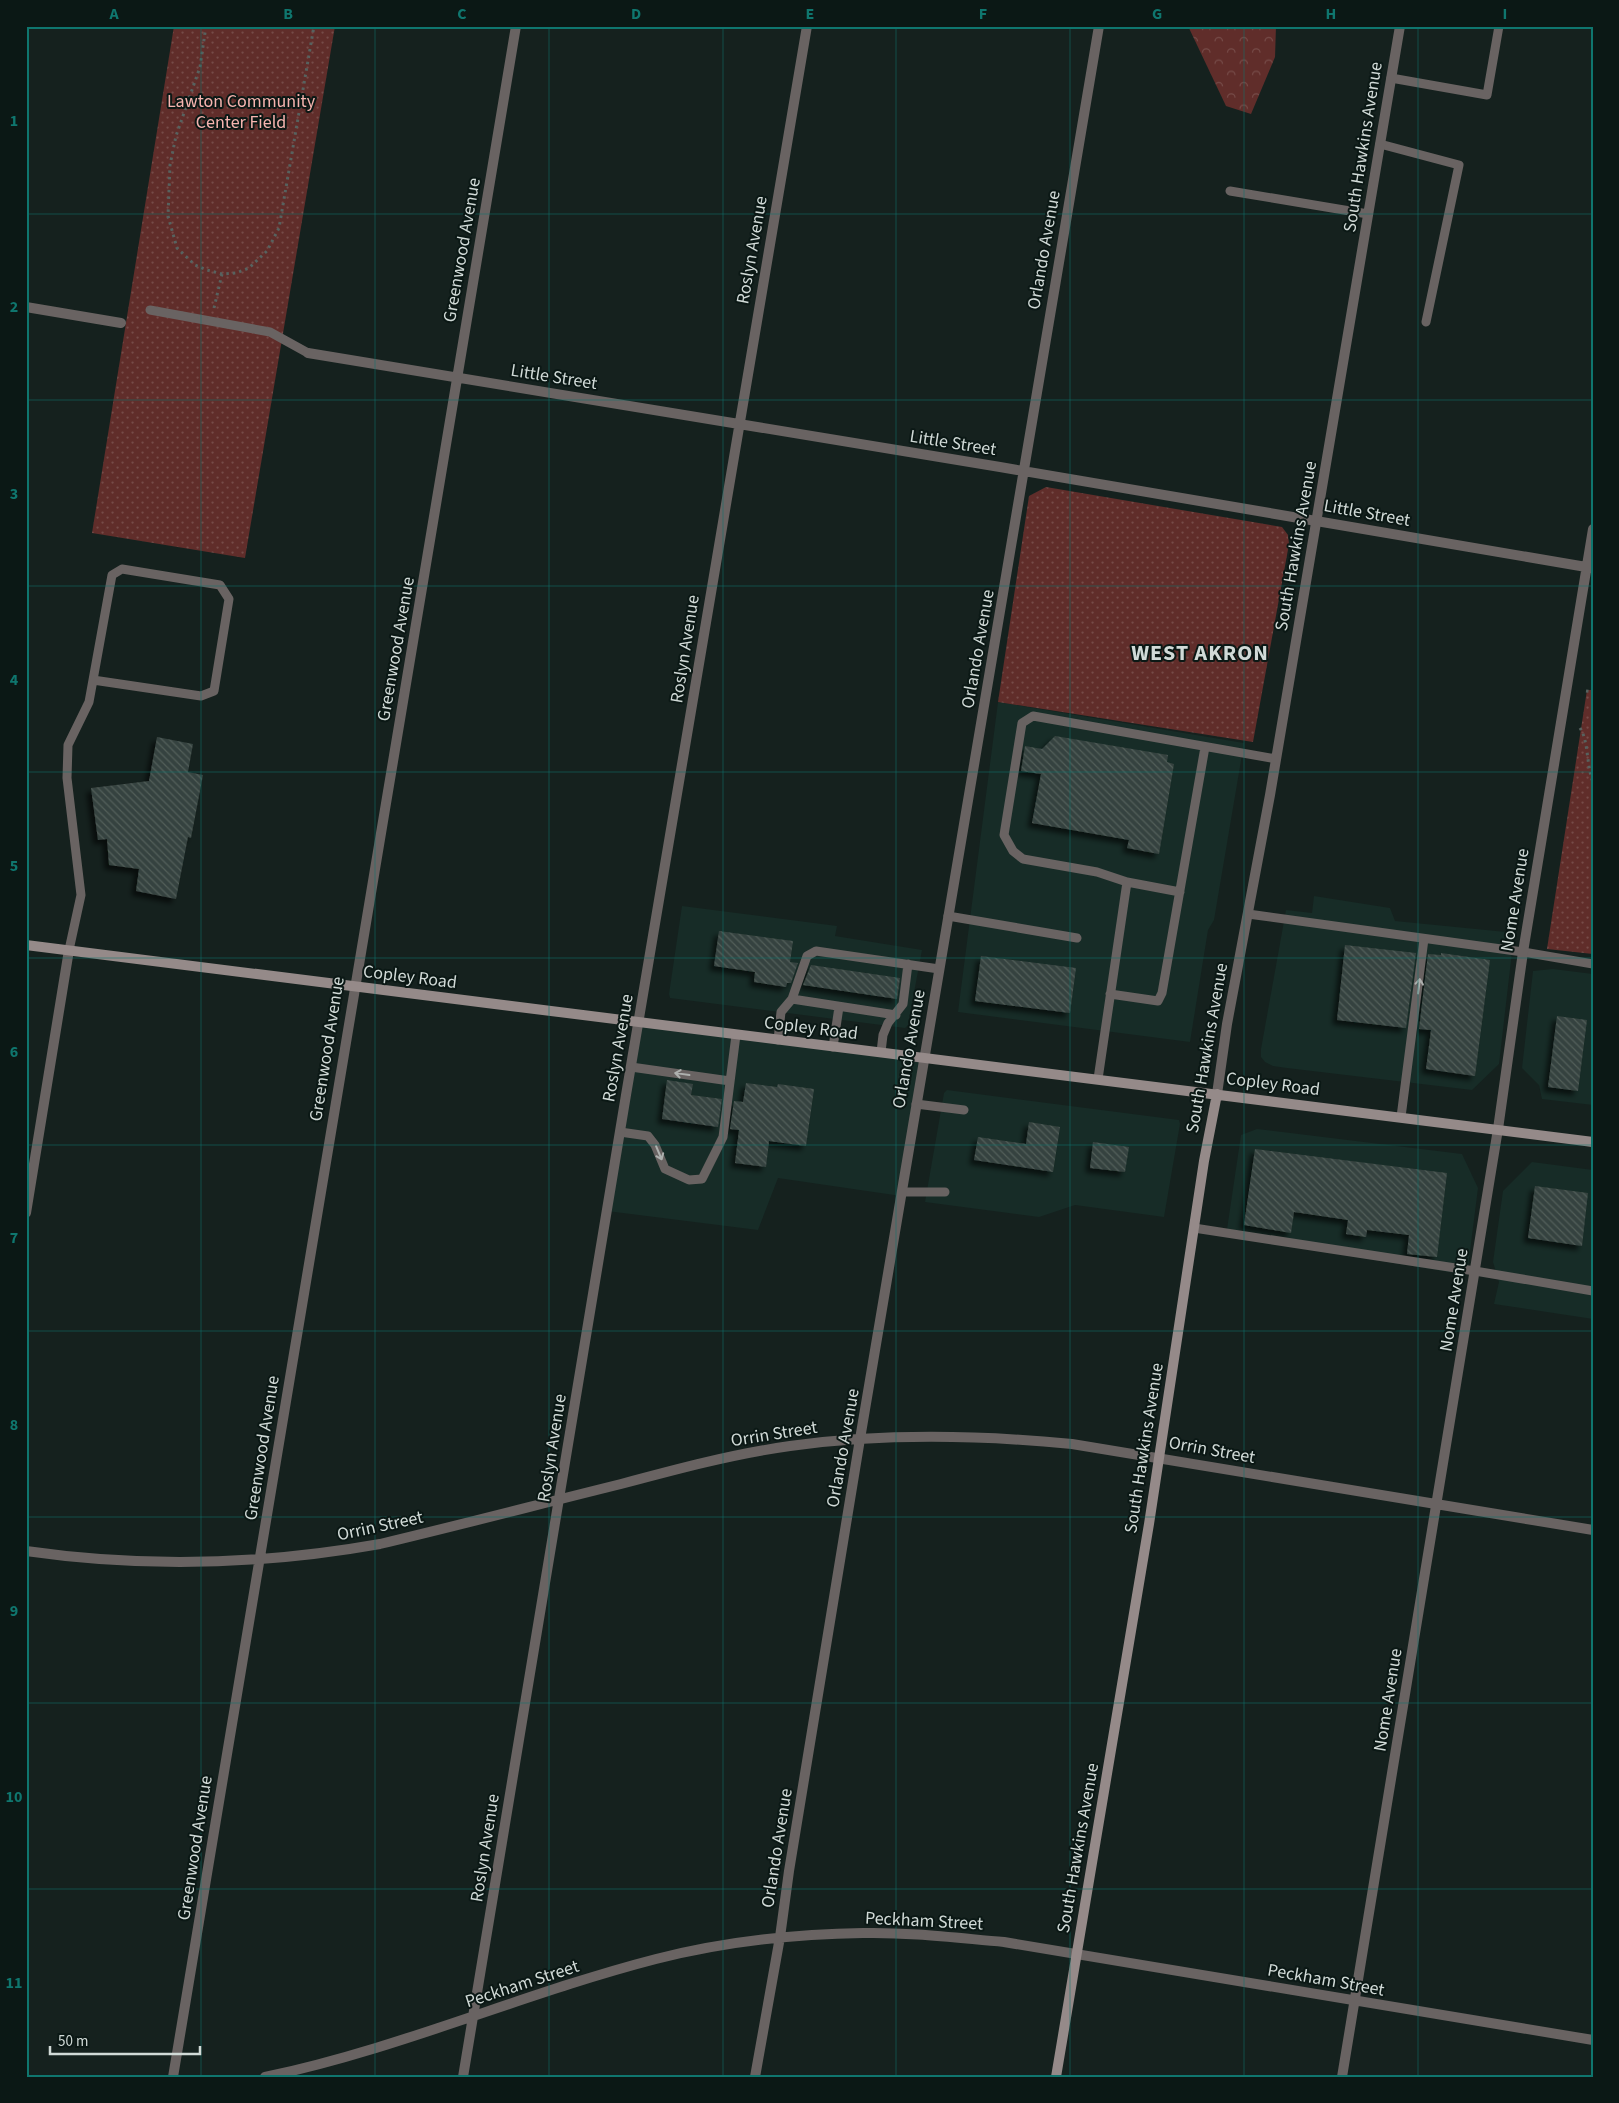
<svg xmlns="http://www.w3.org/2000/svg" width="1619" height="2103" viewBox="0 0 1619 2103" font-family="'Source Sans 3',sans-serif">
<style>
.built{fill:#172c27}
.forest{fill:url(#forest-crowns)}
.park{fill:url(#park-dots)}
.building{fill:url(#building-back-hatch);filter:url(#shadow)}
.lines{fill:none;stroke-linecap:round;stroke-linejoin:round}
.path{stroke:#57625f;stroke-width:3;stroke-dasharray:2.5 4;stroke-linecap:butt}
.service{stroke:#696362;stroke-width:9}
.minor{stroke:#696362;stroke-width:10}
.tertiary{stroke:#696362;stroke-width:10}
.secondary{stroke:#958a89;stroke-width:10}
.oneway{stroke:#adb0ae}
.grid{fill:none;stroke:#0f766e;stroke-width:1;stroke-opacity:0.55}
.labels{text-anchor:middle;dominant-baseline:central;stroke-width:4;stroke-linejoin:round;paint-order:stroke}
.park-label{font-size:18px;fill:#f6b4af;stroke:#0b1815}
.street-label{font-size:18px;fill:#d1dad7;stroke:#0b1815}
.district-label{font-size:22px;font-weight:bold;letter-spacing:1px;fill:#d1dad7;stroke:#0b1815}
.neatline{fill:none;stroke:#0f766e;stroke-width:2}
.grid-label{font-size:16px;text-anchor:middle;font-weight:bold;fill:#0f766e}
</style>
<defs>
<pattern id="forest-crowns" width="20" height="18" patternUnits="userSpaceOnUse" patternTransform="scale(1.25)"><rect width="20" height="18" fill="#602d2a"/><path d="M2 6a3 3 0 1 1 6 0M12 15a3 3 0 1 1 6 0" fill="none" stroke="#764b48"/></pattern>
<pattern id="park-dots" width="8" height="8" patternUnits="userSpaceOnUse" patternTransform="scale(1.25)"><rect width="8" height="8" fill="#602d2a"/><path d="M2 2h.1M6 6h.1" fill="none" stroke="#764b48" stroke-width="1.8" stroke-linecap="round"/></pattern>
<pattern id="building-back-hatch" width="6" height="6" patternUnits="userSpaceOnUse" patternTransform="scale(1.25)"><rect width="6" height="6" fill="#36433f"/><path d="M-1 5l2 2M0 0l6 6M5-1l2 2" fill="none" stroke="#525e5a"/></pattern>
<filter id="shadow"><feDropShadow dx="-4.5" dy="4.5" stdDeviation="2.5" flood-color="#0009"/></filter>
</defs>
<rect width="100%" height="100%" fill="#15211e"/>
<path class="built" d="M998,702L1244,743L1214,920L1208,930L1190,1042L958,1012Z
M1314,896L1390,908L1395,921L1506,932L1512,952L1499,1064L1472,1090L1287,1068L1273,1066L1265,1062L1261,1057V1049L1286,910L1312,913Z
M682,906L837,926L835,936L922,950L908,1025L905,1028L670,998L669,994Z
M1553,969L1593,974V1105L1542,1099L1539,1085L1522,1068L1533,971Z
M639,1023L924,1058L901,1196L778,1178L758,1230L607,1211Z
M947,1090L1179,1120L1180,1124L1164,1217L1075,1205L1039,1217L925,1202L944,1093Z
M1257,1129L1462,1154L1478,1188L1468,1267L1455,1273L1226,1236L1241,1135Z
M1532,1162L1593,1170V1319L1494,1304L1499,1282L1493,1262L1503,1191Z"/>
<path class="forest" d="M1188,26H1276L1275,57L1251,114L1226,106Z"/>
<path class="park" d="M174,26H335L245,558L92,533Z
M1046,487L1282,527L1288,535L1289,544L1253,742L998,702L1029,496Z
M1587,690H1593V954L1547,949Z"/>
<path class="building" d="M1055,736L1168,755L1167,762L1174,764L1159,854L1127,848L1129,840L1032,823L1041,774L1021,771L1025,746L1042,749Z
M157,737L193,744L188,772L203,775L191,838L188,837L176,899L136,891L139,869L109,865L107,839L98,840L91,788L149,781Z
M719,931L793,941L790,962L798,963L791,983H787L786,987L754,982L755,972L714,966Z
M1345,945L1416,953L1406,1028L1337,1020Z
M1441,953L1490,960L1475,1076L1426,1069L1431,1030L1419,1029L1428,954L1441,955Z
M981,956L1076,968L1070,1013L975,1001Z
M811,965L900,978L897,999L803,985Z
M1557,1016L1587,1020L1578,1091L1548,1087Z
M667,1080L693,1084L691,1095L722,1099L718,1127L662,1119Z
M746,1083L777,1087L778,1084L814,1089L806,1146L769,1141L766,1167L735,1163L739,1130L730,1129L734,1101L743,1102Z
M1029,1122L1060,1127L1053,1172L974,1160L978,1137L1026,1144Z
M1093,1142L1129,1147L1125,1172L1090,1168Z
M1255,1149L1447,1173L1437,1257L1407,1254L1409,1235L1367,1230L1366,1237L1346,1234L1348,1220L1294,1212L1291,1233L1244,1225Z
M1535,1186L1588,1193L1582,1246L1528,1238Z"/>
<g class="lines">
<path class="path" d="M206,26L200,67L176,136L170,165L168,216L177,248L195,265L207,270L222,274L236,273L249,268L267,251L279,228L314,26
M214,308L222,274
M1586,691L1593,692
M1580,728C1589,742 1586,764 1593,782"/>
<path class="service" d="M1391,78L1487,95L1499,26
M1380,144L1459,165L1426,322
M1230,191L1368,214
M150,310L270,332L308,353
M1127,882L1180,892
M1248,914L1523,952L1593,964
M948,916L1077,938
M69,950L81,895L67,778L68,745L89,702L112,575L122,569L220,585L229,599L214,691L201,696L93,680
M1110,994L1158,1001L1162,993L1205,747
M792,999L896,1015
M778,1040L781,1012L792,999L807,956L816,951L939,969
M833,1047L839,1007
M881,1052L883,1035L888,1023L903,1004L908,964
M631,1067L730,1081
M1098,1079L1127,882L1097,872L1023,859L1013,851L1004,835L1022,723L1033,716L1276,759
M916,1104L964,1110
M1401,1117L1424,939
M620,1132L648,1136L655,1145L665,1169L689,1180L702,1179L723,1137L736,1035
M902,1192H945
M1194,1228L1475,1271L1593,1291"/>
<path class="minor" d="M26,307L121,323
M308,353L1000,467L1592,568
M26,1213L69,950
M26,1551C144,1568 262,1565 380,1544C460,1525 540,1504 621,1484C677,1469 733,1454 790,1446C883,1433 979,1435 1072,1444L1593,1530
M173,2077L516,26
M265,2077C399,2049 524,1993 656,1959C723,1942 794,1934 863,1933C910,1932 957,1938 1004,1942L1593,2040
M463,2077L626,1095L807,26
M755,2077L780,1937L789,1871L860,1439L1099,26
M1342,2077L1498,1129L1523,952L1593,529"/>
<path class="tertiary" d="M1217,1094L1227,1024L1270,795L1400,26"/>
<path class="secondary" d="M26,945L1593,1142
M1056,2077L1149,1524L1204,1161L1217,1094"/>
</g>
<defs><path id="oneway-shaft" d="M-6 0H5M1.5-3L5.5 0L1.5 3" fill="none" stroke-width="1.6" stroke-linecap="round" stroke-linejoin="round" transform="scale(1.25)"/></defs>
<g class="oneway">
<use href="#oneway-shaft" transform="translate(1419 986) rotate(-83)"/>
<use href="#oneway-shaft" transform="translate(682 1074) rotate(-172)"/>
<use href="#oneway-shaft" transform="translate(659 1153) rotate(67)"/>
</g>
<path class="grid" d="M201,26V2077M375,26V2077M549,26V2077M723,26V2077M896,26V2077M1070,26V2077M1244,26V2077M1418,26V2077M26,214H1593M26,400H1593M26,586H1593M26,772H1593M26,958H1593M26,1145H1593M26,1331H1593M26,1517H1593M26,1703H1593M26,1889H1593"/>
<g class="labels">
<g class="park-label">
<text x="241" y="101">Lawton Community<tspan x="241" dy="21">Center Field</tspan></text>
</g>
<g class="street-label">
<text transform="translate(1363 147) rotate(-81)">South Hawkins Avenue</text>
<text transform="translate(462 250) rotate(-80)">Greenwood Avenue</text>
<text transform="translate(752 250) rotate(-80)">Roslyn Avenue</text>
<text transform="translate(1044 250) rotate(-80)">Orlando Avenue</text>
<text transform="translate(554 377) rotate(9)">Little Street</text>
<text transform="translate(953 443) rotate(9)">Little Street</text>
<text transform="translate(1367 513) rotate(10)">Little Street</text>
<text transform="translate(1296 546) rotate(-80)">South Hawkins Avenue</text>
<text transform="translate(396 649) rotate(-80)">Greenwood Avenue</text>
<text transform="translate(685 649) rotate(-81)">Roslyn Avenue</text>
<text transform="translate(978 649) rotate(-80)">Orlando Avenue</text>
<text transform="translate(1515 900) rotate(-81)">Nome Avenue</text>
<text transform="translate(410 977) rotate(7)">Copley Road</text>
<text transform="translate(811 1028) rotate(7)">Copley Road</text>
<text transform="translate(618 1048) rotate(-80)">Roslyn Avenue</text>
<text transform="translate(1207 1048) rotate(-80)">South Hawkins Avenue</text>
<text transform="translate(327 1049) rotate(-81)">Greenwood Avenue</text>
<text transform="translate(909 1049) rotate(-80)">Orlando Avenue</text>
<text transform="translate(1273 1084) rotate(7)">Copley Road</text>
<text transform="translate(1454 1300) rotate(-81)">Nome Avenue</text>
<text transform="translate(774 1434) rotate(-9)">Orrin Street</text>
<text transform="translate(262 1448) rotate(-81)">Greenwood Avenue</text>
<text transform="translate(552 1448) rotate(-81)">Roslyn Avenue</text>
<text transform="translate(843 1448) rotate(-80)">Orlando Avenue</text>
<text transform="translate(1144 1448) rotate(-81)">South Hawkins Avenue</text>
<text transform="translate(1212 1450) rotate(10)">Orrin Street</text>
<text transform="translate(380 1526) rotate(-12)">Orrin Street</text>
<text transform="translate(1388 1700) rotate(-81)">Nome Avenue</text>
<text transform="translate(195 1848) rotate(-81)">Greenwood Avenue</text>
<text transform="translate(485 1848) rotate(-81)">Roslyn Avenue</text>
<text transform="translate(777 1848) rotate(-81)">Orlando Avenue</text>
<text transform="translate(1078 1848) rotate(-80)">South Hawkins Avenue</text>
<text transform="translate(924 1921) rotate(3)">Peckham Street</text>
<text transform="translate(1326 1980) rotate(10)">Peckham Street</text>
<text transform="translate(522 1984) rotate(-18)">Peckham Street</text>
</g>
<g class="district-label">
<text x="1200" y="653">WEST AKRON</text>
</g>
</g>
<rect width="1619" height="2103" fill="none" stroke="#0b1815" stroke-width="55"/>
<path d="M50 2046v8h150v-8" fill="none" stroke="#d1dad7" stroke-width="2.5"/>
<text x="58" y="2046" font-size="15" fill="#d1dad7" stroke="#0b1815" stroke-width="4" paint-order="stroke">50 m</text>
<rect x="28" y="28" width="1564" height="2048" class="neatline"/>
<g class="grid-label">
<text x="114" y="19">A</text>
<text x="288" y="19">B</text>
<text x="462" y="19">C</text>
<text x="636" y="19">D</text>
<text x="810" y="19">E</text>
<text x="983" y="19">F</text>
<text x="1157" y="19">G</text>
<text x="1331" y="19">H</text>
<text x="1505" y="19">I</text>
<text x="14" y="126">1</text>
<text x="14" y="312">2</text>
<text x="14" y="499">3</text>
<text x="14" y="685">4</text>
<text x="14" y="871">5</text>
<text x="14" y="1057">6</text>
<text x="14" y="1243">7</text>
<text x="14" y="1430">8</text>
<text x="14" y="1616">9</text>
<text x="14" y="1802">10</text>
<text x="14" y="1988">11</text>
</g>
</svg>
